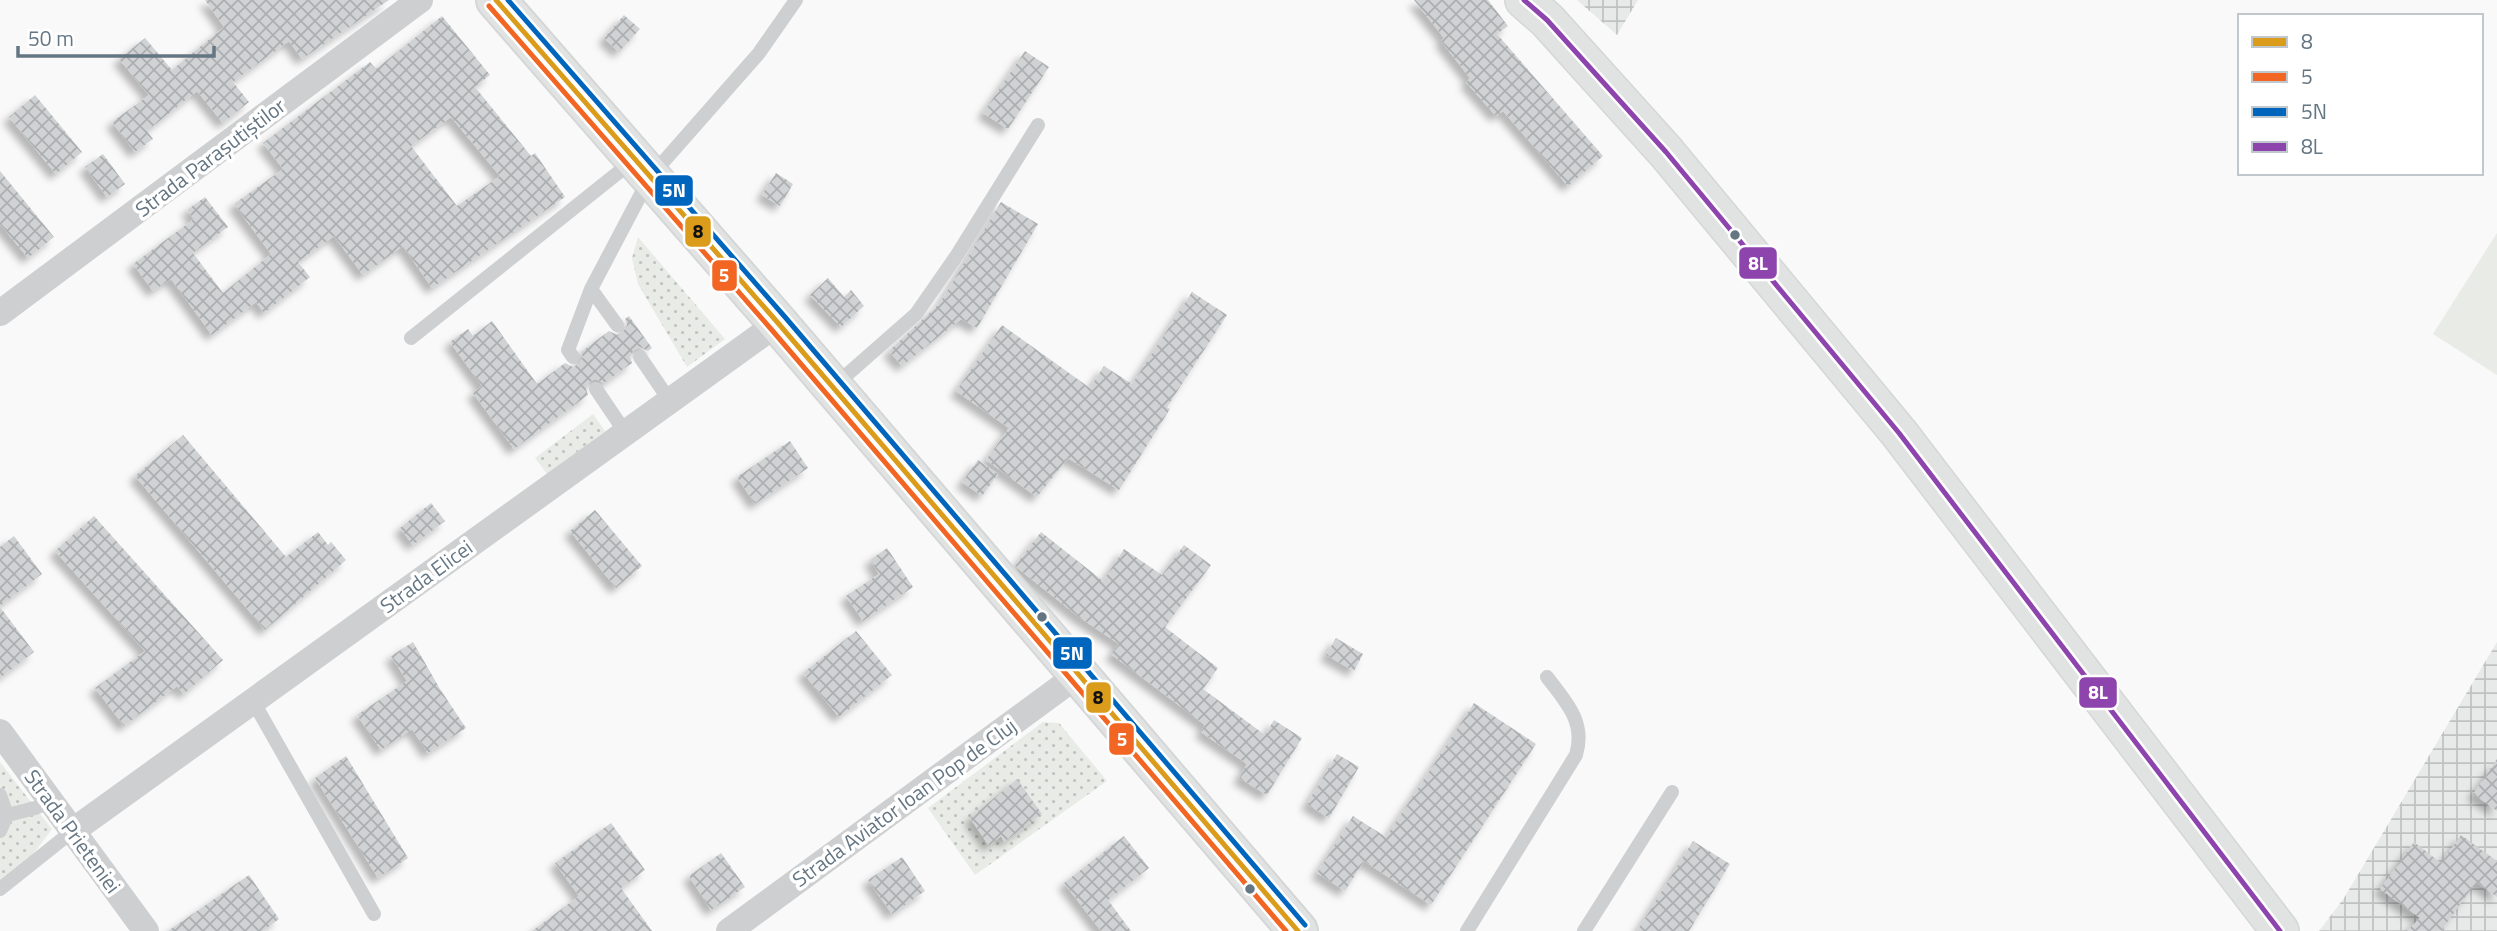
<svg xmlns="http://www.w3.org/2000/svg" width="2497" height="931" viewBox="0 0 2497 931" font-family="'Titillium Web',sans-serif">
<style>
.industrial{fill:url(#industrial-grid)}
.grass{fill:url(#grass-dots)}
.pitch{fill:#e8ebe6}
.building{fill:url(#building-cross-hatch);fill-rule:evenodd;filter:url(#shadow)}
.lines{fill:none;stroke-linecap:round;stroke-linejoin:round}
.secondary-casing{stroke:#d5d6d7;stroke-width:40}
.primary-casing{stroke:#d5d6d7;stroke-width:42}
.lane{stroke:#cecfd0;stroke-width:14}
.street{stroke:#cecfd0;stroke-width:26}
.secondary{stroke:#e1e2e2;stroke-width:37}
.primary{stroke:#e1e2e2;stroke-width:38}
.bus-1-casing{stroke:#fff;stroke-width:10}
.bus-2-casing{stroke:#fff;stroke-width:10}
.bus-3-casing{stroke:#fff;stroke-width:10}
.bus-4-casing{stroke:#fff;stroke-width:10}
.bus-1{stroke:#da9c1a;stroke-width:5}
.bus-2{stroke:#f26522;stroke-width:5}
.bus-3{stroke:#0065bd;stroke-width:5}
.bus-4{stroke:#8e44ad;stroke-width:5}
.bus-dot{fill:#657683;stroke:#fff;stroke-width:2.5}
.labels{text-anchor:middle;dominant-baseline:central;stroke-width:7;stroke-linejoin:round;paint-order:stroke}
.street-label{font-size:21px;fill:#657683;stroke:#fff}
.line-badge{stroke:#fff;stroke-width:2.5}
.badge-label{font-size:19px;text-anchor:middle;font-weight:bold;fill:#fff}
.pale-badge-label{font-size:19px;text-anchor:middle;font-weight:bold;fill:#111}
</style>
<defs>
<pattern id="industrial-grid" width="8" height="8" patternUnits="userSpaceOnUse" patternTransform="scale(1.75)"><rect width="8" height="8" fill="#e8e9e9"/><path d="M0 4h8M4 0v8" fill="none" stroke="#c0c1c2"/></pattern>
<pattern id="grass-dots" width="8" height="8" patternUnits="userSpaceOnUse" patternTransform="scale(1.75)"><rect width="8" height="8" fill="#e8ebe6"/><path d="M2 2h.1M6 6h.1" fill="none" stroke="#c0c3c0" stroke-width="1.8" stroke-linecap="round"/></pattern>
<pattern id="building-cross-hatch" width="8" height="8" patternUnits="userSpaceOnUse" patternTransform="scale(1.75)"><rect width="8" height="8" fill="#d0d2d3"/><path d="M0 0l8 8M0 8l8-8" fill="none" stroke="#acafb1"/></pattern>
<filter id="shadow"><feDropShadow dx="-6" dy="6" stdDeviation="3.5" flood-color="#0004"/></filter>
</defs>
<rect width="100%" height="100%" fill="#f9f9f9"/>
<path class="industrial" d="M1577,0H1638L1617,35Z
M2497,642V931H2319L2344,898Z"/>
<path class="grass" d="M638,237L725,339L687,367L638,284L632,258Z
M593,414L605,431L547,474L535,458Z
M1043,722L1059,723L1107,781L975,875L928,808Z
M0,762L52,829L28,861L0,882Z"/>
<path class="pitch" d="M2497,233V375L2433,334Z"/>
<path class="building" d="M205,0H389L302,59L289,41L233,82L249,102L223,123L197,91L147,131L153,139L135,152L112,122L149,95L119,59L145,38L172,70L224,27Z
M1414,0H1488L1508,26L1497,34L1603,156L1568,186L1503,111L1496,116L1466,82L1470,78L1441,41L1444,38Z
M624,15L640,29L619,52L604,38Z
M442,16L490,75L475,87L531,156L535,153L565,197L432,288L403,246L363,275L334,236L298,262L310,277L264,313L256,302L212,335L171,279L153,291L133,264L194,219L187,210L205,197L228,227L193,253L223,293L271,254L234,204L283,169L263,143L370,62L376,69ZM451,117L500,176L457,206L411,146Z
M1025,51L1049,67L1008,129L983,113Z
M35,95L82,152L56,174L9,117Z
M103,154L125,184L107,197L85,167Z
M0,171L54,237L28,258L0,224Z
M776,173L793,184L780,206L762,195Z
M1001,202L1038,224L977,328L961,319L902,366L889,351L940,303Z
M828,278L844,297L851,290L864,306L841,327L810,295Z
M1192,292L1227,315L1167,407L1170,409L1119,490L1068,458L1037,497L986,460L1009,428L956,391L1002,325L1090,388L1104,366L1132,384Z
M629,316L652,348L648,351L640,347L634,350L630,357L632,363L604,383L596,379L590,381L586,389L588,395L514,449L473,393L482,386L450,342L468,329L473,336L492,321L537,384L565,363L573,367L579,364L583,357L581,352L609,331L617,335L623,332L627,325L625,319Z
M183,435L286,557L318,532L328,545L331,542L346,560L265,630L135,476Z
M790,441L808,468L755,504L737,477Z
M978,460L998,474L982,496L962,482Z
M431,503L445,521L413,545L400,528Z
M595,510L642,566L616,588L570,531Z
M94,516L223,660L184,694L177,686L124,726L95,688L145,651L55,551Z
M1041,532L1103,581L1124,549L1162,575L1184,545L1211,565L1165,627L1218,668L1203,689L1265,735L1274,720L1302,738L1267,795L1239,778L1247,764L1201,732L1205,725L1111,654L1119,644L1079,617L1015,566Z
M14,536L42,574L0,606V547Z
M887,548L913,587L863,621L846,596L879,574L870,560Z
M0,607L34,652L0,678Z
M856,631L892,675L839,717L803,673Z
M1336,638L1363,654L1354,671L1326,655Z
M413,642L440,689L466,728L428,753L412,729L381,750L357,715L407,681L391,656Z
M1474,703L1536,744L1431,905L1364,861L1345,891L1317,873L1353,816L1386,837Z
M1337,754L1359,767L1329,818L1307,804Z
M346,756L408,858L378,878L315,778Z
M2497,759V811L2473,794Z
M1017,779L1042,814L1004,842L1001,836L989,846L970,818Z
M611,823L645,870L621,888L652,931H532L579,896L555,863Z
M2461,835L2497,861V897L2476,882L2441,931H2407L2420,918L2380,889L2414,842L2441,863Z
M1124,836L1149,868L1108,900L1131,931H1101L1064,883Z
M1693,841L1730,864L1689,931H1637Z
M721,853L745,887L711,910L689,876Z
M902,857L925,891L892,914L868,880Z
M249,875L279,919L263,931H168Z"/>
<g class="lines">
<defs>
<path id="secondary" d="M1524,0L1547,20L1666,152L1899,433L2280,931"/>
<path id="primary" d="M496,0L778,323L1298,931"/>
</defs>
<use href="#secondary" class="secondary-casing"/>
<use href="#primary" class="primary-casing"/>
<path class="lane" d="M591,289L617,325
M411,338L634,160
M573,357L568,350L591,289L650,177L759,53L796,0
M640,357L670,401
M834,386L916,314L957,255L1038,125
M596,389L625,432
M253,701L374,914
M0,795L7,815L0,831
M0,817L35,808L52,801
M0,889L74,830
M1467,931L1576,755C1586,722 1566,702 1547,677
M1584,931L1672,792"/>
<path class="street" d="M0,313L420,0
M0,732L146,931
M74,830L778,323
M729,931L1079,674"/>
<use href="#secondary" class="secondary"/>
<use href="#primary" class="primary"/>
<defs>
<path id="bus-1" d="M496,0L778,323L1298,931"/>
<path id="bus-2" d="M489,6L771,329L1286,931"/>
<path id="bus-3" d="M508,0L785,317L1305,925"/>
<path id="bus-4" d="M1524,0L1547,20L1666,152L1899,433L2280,931"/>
</defs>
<use href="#bus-1" class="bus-1-casing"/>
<use href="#bus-2" class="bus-2-casing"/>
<use href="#bus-3" class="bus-3-casing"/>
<use href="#bus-4" class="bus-4-casing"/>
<use href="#bus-1" class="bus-1"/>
<use href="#bus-2" class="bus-2"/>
<use href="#bus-3" class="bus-3"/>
<use href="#bus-4" class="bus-4"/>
</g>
<g class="bus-dot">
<circle cx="1735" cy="235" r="6"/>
<circle cx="1042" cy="617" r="6"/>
<circle cx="1250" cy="889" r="6"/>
</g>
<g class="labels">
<g class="street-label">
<text transform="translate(210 157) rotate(-37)">Strada Parașutiștilor</text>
<text transform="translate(426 576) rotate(-36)">Strada Elicei</text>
<text transform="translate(904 802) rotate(-36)">Strada Aviator Ioan Pop de Cluj</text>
<text transform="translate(73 831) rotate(54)">Strada Prieteniei</text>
</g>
</g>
<g class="line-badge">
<rect x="654" y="174" width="40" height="33" rx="7" fill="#0065bd"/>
<rect x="684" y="215" width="28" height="33" rx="7" fill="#da9c1a"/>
<rect x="1738" y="246" width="40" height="34" rx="7" fill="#8e44ad"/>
<rect x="711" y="259" width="27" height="33" rx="7" fill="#f26522"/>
<rect x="1052" y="636" width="41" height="34" rx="7" fill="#0065bd"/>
<rect x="2078" y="676" width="40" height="33" rx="7" fill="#8e44ad"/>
<rect x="1085" y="681" width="27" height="33" rx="7" fill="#da9c1a"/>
<rect x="1108" y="722" width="27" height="34" rx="7" fill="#f26522"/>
</g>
<g class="badge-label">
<text x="674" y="197">5N</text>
<text x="1758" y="270">8L</text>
<text x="724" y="282">5</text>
<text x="1072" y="660">5N</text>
<text x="2098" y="699">8L</text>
<text x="1122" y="746">5</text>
</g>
<g class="pale-badge-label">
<text x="698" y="238">8</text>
<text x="1098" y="704">8</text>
</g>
<rect x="2238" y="14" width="245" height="161" fill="#ffffff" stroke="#c1c8cd" stroke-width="2"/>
<rect x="2252" y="37" width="35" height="10" fill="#da9c1a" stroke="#c1c8cd" stroke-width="2"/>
<text x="2301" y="49" font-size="21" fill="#657683">8</text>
<rect x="2252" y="72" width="35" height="10" fill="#f26522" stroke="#c1c8cd" stroke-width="2"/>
<text x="2301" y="84" font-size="21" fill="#657683">5</text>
<rect x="2252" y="107" width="35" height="10" fill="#0065bd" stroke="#c1c8cd" stroke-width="2"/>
<text x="2301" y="119" font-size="21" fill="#657683">5N</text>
<rect x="2252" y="142" width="35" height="10" fill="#8e44ad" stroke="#c1c8cd" stroke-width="2"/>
<text x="2301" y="154" font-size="21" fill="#657683">8L</text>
<path d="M18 46v10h196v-10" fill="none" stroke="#657683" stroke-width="3.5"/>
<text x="28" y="46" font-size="21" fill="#657683" stroke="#ffffff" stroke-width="5" paint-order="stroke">50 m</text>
</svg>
